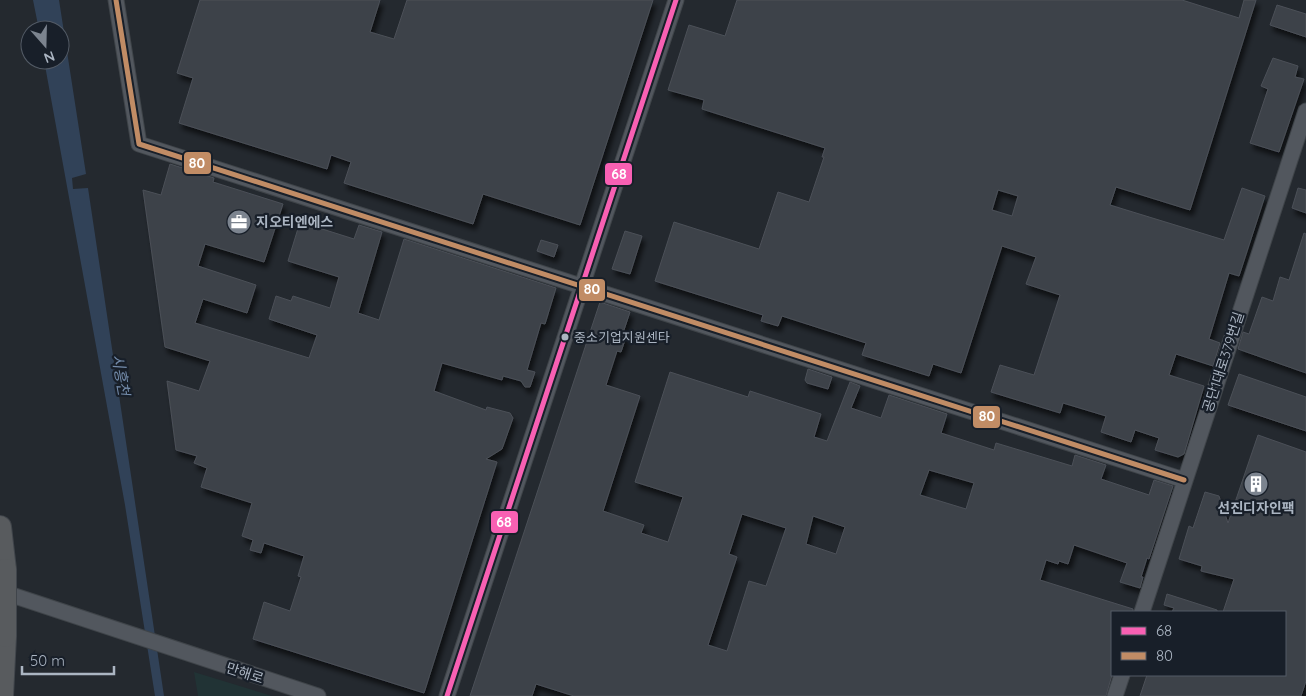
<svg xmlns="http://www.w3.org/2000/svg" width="1306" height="696" viewBox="0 0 1306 696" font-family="Quicksand,'Noto Sans KR',sans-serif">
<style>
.green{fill:#213335}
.water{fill:#314258}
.building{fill:#3e4248;stroke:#4b5058;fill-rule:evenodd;filter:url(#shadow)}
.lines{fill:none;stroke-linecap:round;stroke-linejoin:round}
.minor-casing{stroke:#3f4449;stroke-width:17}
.highway-casing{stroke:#40454b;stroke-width:24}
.minor{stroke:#52575e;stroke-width:15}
.highway{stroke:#585b5e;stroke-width:22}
.highway-bridge-casing{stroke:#40454b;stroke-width:24;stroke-linecap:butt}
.highway-bridge{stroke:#585b5e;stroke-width:22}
.bus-1-casing{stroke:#181f29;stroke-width:9}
.bus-2-casing{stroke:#181f29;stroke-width:9}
.bus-1{stroke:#f860b3;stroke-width:5}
.bus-2{stroke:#c18c65;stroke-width:5}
.bus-dot{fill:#abb5c2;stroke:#181f29;stroke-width:2}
.labels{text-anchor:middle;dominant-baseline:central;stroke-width:4.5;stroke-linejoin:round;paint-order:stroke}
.bus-label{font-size:13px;fill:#abb5c2;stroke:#181f29;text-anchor:start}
.poi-label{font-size:14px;font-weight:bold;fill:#abb5c2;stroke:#181f29;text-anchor:start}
.street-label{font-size:14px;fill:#abb5c2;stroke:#181f29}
.water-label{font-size:15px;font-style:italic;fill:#748cab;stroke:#181f29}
.line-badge{stroke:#181f29;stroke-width:2}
.badge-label{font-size:14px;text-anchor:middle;font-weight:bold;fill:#fff}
</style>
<defs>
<filter id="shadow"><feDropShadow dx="3" dy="5.5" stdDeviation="2.5" flood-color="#0009"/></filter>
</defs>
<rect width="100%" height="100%" fill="#24292f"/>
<path class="green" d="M194,672L272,696H198Z"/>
<path class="water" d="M33,0H59L86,174L72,178L73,189L88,188L164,696H155L125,505L44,60H60V30H39Z"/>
<path class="building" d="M200,0H380L370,32L394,39L407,0H653L580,225L483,194L473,224L344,183L351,162L331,155L327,169L179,123L193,78L177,73Z
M737,0H1182L1239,18L1244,0H1256L1190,210L1116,187L1110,205L1224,240L1242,188L1265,196L1239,276L1229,273L1209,339L1220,343L1213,366L1176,354L1169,375L1204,386L1184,454L1178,457L1155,450L1159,438L1135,430L1131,442L1101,432L1106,416L1063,403L1060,413L991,392L1000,365L1034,375L1060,295L1026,284L1036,257L1002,246L961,373L933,364L929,376L862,355L866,343L782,316L778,326L761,321L763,315L655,281L674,222L759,249L778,192L809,202L824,157H822L825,148L702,109L704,100L668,90L689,25L725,36ZM998,190L1018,196L1012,216L992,210Z
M1277,5L1306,14V37L1270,25Z
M1273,58L1298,66L1295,77L1304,79L1279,152L1250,143L1268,89L1261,86Z
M170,164L214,178L213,182L283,204L264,262L205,244L198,266L256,285L247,313L203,299L195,323L309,358L317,335L269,319L276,296L291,301L293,296L330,308L339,277L288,261L300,222L354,239L359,225L382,232L358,313L379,320L404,239L556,288L545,324L541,323L527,370L535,372L530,387H525L521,381L503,376L502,380L442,363L434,391L486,410L487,407L510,413L513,418L502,449L486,459L497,462L424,693L253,639L264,602L290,611L301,577L298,576L304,556L264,543L261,553L250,550L253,540L242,536L252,503L201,487L207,468L194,463L197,456L176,450L167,381L199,391L210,361L165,347L143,190L161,195Z
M1298,188L1306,190V213L1292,208Z
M625,231L642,236L630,274L612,269Z
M1304,233L1306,234V373L1238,349L1243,332L1249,334L1262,297L1273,301L1280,277L1289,280Z
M541,240L558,245L554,257L537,251Z
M600,302L630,312L622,336L626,337L621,352L617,351L606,385L640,396L603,511L644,525L641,533L668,542L683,497L635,482L670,372L748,397L750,391L821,414L814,437L827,441L850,382L860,386L851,408L881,418L889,395L947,414L941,433L994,450L996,443L1072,466L1075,455L1106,465L1101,479L1149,495L1154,480L1173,486L1149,559L1147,558L1141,577H1143L1140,588L1120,582L1127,563L1074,545L1068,564L1059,561L1058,564L1046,560L1040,580L1133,609V612H1112V675L1106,696H574L536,684L532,696H470ZM929,470L974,483L966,509L920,495ZM742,514L786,528L766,586L749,581L727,651L708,645L737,557L729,554ZM813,516L845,527L836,554L806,544Z
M808,369L832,377L828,389L807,383L805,380Z
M1239,374L1306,397V431L1228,405Z
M1258,435L1306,452V681L1301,696H1140L1147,675H1285V612H1223L1234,579L1201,571L1202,566L1179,559L1189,526L1193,528L1205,492L1219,496L1228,523Z
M1167,594L1217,610V612H1172L1174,608L1164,605Z"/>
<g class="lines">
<defs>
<path id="minor" d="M116,0L139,144L1184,480
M0,591L318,696
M1142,612L1306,111
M447,696L676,0
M1115,696L1122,675"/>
<path id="highway" d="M0,527L5,570
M2,696L5,636"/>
</defs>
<use href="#minor" class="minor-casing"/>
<use href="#highway" class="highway-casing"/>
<use href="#minor" class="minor"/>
<use href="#highway" class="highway"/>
<defs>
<path id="highway-bridge" d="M5,636V570"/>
</defs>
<use href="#highway-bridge" class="highway-bridge-casing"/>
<use href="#highway-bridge" class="highway-bridge"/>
<defs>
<path id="bus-1" d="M447,696L676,0"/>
<path id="bus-2" d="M116,0L139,144L1184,480"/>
</defs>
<use href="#bus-1" class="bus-1-casing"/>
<use href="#bus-2" class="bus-2-casing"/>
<use href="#bus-1" class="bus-1"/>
<use href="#bus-2" class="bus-2"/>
</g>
<defs>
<symbol id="office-disc" viewBox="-11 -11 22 22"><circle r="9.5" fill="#7c848f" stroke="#181f29"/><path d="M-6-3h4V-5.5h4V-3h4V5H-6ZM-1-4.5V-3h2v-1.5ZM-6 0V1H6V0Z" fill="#fff"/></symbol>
<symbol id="building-disc" viewBox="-11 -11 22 22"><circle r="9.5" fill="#7c848f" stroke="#181f29"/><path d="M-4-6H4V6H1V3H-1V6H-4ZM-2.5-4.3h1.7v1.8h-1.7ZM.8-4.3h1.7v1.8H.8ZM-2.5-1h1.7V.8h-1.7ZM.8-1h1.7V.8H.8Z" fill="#fff"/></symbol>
</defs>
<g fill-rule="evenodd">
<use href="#office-disc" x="225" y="208" width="28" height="28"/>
<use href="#building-disc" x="1242" y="470" width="28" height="28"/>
</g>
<circle class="bus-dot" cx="565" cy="337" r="4.5"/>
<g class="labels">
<g class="bus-label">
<text x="574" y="337">중소기업지원센타</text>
</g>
<g class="poi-label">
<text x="256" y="222">지오티엔에스</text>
<text x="1256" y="508" text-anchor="middle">선진디자인팩</text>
</g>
<g class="street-label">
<text transform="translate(1223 362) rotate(-72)">공단1대로379번길</text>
<text transform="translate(245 673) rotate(18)">만해로</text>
</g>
<g class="water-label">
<text transform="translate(121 375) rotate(80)">시흥천</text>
</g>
</g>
<g class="line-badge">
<rect x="183" y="151" width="29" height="24" rx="5" fill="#c18c65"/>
<rect x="604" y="162" width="29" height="24" rx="5" fill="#f860b3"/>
<rect x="578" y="278" width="28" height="24" rx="5" fill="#c18c65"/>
<rect x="972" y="405" width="29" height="24" rx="5" fill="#c18c65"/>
<rect x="490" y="510" width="29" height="24" rx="5" fill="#f860b3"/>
</g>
<g class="badge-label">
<text x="197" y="168">80</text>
<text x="619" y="179">68</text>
<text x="592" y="294">80</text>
<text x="987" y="421">80</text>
<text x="504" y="527">68</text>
</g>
<rect x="1111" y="611" width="175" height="65" fill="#181f29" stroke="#535b66"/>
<rect x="1121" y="627" width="25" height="8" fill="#f860b3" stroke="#535b66"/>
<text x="1156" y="636" font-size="15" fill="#abb5c2">68</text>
<rect x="1121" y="652" width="25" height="8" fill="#c18c65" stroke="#535b66"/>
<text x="1156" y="661" font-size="15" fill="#abb5c2">80</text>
<g transform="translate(45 45) rotate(160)"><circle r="24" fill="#181f29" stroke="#535b66"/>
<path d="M0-4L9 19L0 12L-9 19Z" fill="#7c848f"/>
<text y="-8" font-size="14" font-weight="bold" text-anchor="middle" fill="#abb5c2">N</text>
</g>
<path d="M22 666v8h92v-8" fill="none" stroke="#abb5c2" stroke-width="2.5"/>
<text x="30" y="666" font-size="15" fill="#abb5c2" stroke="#181f29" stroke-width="4" paint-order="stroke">50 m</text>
</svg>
